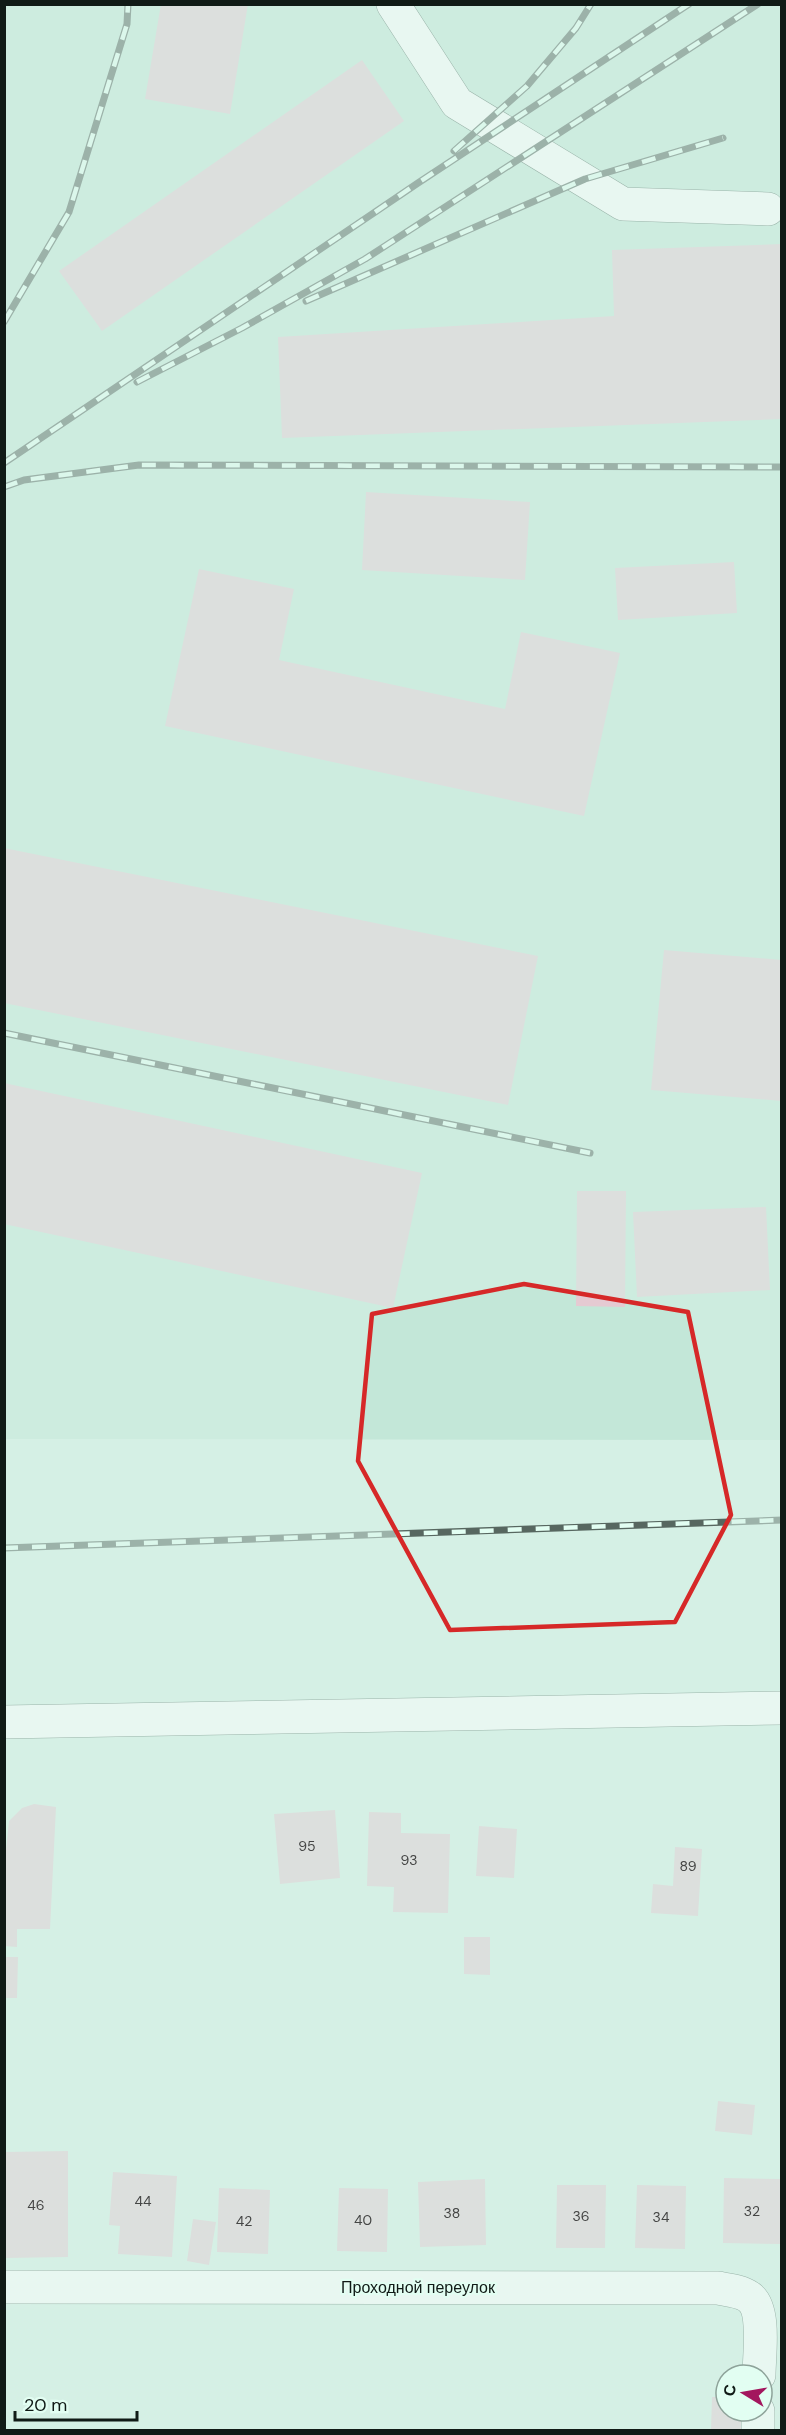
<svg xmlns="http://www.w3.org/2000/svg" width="786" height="2435" viewBox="0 0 786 2435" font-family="'DM Sans',sans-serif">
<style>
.built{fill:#c3e7d8}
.building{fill:#e5cad2}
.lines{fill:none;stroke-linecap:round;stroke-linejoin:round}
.minor-casing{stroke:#536b61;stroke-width:34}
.major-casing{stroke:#536b61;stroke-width:34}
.minor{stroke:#fff;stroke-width:33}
.major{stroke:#fff;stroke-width:33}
.rail-casing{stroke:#576760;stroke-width:7}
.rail{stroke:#e2fef2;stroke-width:4.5;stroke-dasharray:14;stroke-linecap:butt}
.marked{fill:none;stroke:#d62828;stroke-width:4.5;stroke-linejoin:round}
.labels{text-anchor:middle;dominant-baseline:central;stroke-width:4.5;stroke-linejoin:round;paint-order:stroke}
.number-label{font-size:14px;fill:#454645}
.street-label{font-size:16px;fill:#101a16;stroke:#e2fef2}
</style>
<rect width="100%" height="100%" fill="#d5f0e5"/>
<path class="built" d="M5,5H781V1440L5,1439Z"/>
<path class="building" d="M161,4H248L230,114L145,99Z
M362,60L404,121L102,331L59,271Z
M782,244V419L282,438L278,337L614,316L612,250Z
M366,492L530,502L525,580L362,570Z
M734,562L737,613L618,620L615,568Z
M199,569L294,589L279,660L505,709L521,632L620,653L584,816L165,726Z
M4,848L538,956L508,1105L4,1003Z
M664,950L782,960V1101L651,1090Z
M4,1083L422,1173L393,1308L4,1224Z
M577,1191H626L625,1307L576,1306Z
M766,1207L770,1290L637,1297L633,1212Z
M34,1804L56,1807L50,1929H17V1947L4,1946V1850H6L9,1821L22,1808Z
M335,1810L340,1878L280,1884L274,1814Z
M369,1812L401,1813V1833L450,1834L448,1913L393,1912L394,1887L367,1886Z
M479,1826L517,1829L514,1878L476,1876Z
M675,1847L702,1849L698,1916L651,1913L653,1884L673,1886Z
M464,1937H490V1975L464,1974Z
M4,1957H18L17,1998H4Z
M718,2101L755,2105L752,2135L715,2131Z
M68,2151V2257L4,2258V2152Z
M113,2172L177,2176L172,2257L118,2254L120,2226L109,2225Z
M724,2178L782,2179V2244L723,2243Z
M485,2179L486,2245L420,2247L418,2182Z
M557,2185H606L605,2248H556Z
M637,2185L686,2186L685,2249L635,2248Z
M219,2188L270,2190L268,2254L217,2252Z
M339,2188L388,2189L387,2252L337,2251Z
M193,2219L216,2222L209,2265L187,2261Z
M712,2397H726V2411H753L752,2430H711Z"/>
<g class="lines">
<defs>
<path id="minor" d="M393,4L457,103L623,204L768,209
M4,2287L718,2288C728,2290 741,2291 749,2297C766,2309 759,2356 759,2375
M758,2430V2411"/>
<path id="major" d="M4,1722L782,1708"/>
</defs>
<use href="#minor" class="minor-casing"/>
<use href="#major" class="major-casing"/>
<use href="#minor" class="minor"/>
<use href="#major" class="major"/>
<defs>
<path id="rail" d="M454,151L527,86L576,28L591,4
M306,301L585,179L723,138
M4,322L69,212L127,24L128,4
M137,382L242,328L365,259L758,4
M4,463L418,183L689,4
M4,487L24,480L139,465L782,467
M4,1033L590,1153
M4,1548L782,1520"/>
</defs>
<use href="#rail" class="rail-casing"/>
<use href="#rail" class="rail"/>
</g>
<path d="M0 0H786V2435H0ZM524,1284L688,1312L731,1515L675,1622L450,1630L358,1461L372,1314Z" fill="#d5f0e5" fill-opacity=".55" fill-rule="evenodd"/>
<path class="marked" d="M524,1284L688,1312L731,1515L675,1622L450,1630L358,1461L372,1314Z"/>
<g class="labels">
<g class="number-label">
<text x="307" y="1846">95</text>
<text x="409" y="1860">93</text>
<text x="688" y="1866">89</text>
<text x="143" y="2201">44</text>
<text x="36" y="2205">46</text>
<text x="752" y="2211">32</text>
<text x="452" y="2213">38</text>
<text x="581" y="2216">36</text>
<text x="661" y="2217">34</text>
<text x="363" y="2220">40</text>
<text x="244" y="2221">42</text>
</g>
<g class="street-label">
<text x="418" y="2287">Проходной переулок</text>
</g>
</g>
<rect width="786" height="2435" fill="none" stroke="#101a16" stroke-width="12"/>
<g transform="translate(744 2393) rotate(281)"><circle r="28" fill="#e2fef2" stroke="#8ea39a" stroke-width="1.5"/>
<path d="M0-4.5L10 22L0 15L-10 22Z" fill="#a3175e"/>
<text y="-9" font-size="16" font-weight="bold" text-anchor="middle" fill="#101a16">С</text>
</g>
<path d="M15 2411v9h122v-9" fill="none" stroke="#101a16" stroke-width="3"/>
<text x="24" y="2411" font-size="18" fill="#101a16" stroke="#e2fef2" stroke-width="4.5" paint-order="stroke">20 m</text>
</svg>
